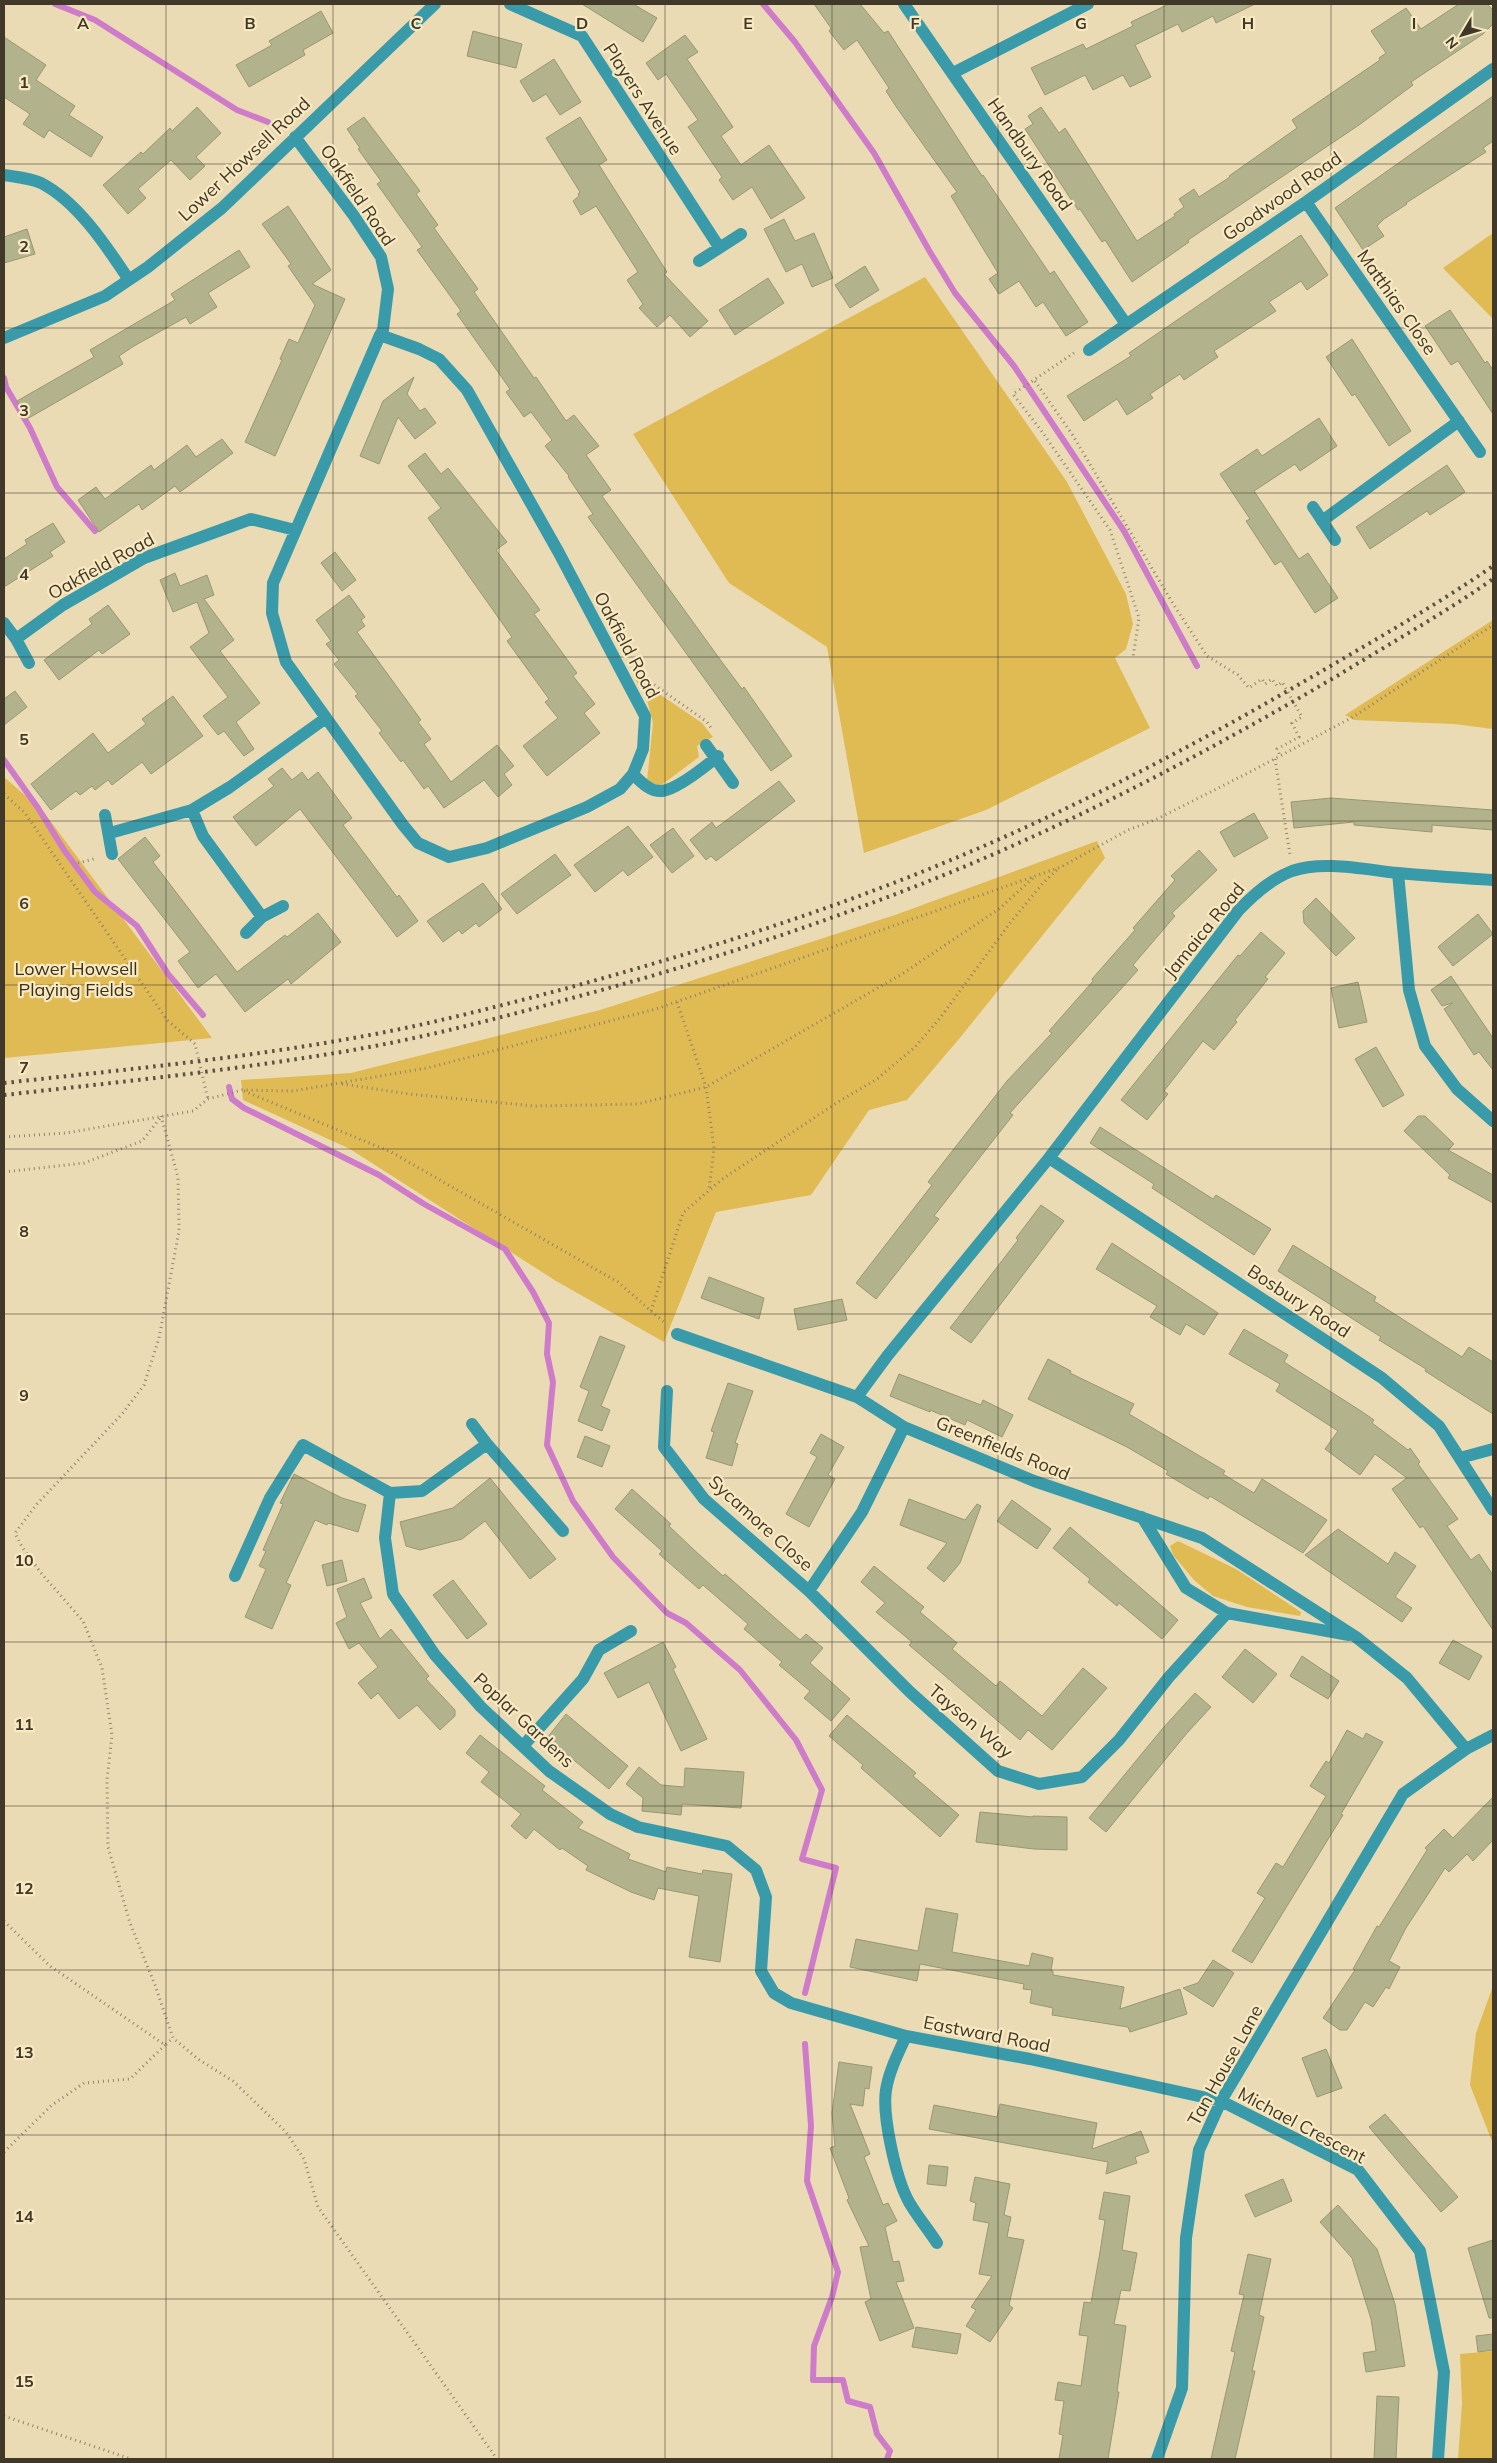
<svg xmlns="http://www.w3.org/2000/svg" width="1497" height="2463" viewBox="0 0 1497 2463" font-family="Mulish,sans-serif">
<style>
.green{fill:#e0ba53}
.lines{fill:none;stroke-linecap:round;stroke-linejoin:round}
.stream{stroke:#ce7cca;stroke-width:6}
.building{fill:#b2b38c;stroke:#979872}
.path{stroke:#8e836a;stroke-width:3;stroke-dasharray:1 4;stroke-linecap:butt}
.minor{stroke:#399ba9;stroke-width:12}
.rail{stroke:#5b5340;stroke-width:4;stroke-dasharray:2.5 5;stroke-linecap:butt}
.grid{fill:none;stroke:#40392a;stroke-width:1;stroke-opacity:0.55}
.labels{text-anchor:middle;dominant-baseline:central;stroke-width:4.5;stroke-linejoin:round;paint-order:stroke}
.street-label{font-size:18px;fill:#40392a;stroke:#f8e9c1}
.park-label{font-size:18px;fill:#39311d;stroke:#f8e9c1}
.grid-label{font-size:16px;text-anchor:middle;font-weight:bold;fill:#40392a;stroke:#f8e9c1;stroke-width:4.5;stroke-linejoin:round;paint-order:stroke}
</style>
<rect width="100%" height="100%" fill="#ebdbb5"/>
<path class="green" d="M1493,233V319L1443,268Z
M925,277L1067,482L1126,594L1133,624L1126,649L1115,658L1150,728L986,810L864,853L827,647L729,583L633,434Z
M1493,620V729L1454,724L1354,720L1345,715Z
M633,676L702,723L713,737L697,746L699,757L660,786L647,781L653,723L646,696Z
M4,777L43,811L212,1038L4,1058Z
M1097,841L1105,858L959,1039L907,1100L869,1110L811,1195L716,1212L664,1342L556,1281L350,1149L243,1100L241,1080L351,1073L600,1010L895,915Z
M1178,1541L1236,1569L1301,1612L1300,1616L1247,1607L1213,1596L1194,1580L1173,1555L1170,1546Z
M1493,1986V2144L1470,2085L1476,2033Z
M1493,2351V2459H1458L1462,2403L1460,2354Z"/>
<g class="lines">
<path class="stream" d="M55,4L95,20L237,110L268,122
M763,4L795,42L874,153L930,252L955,293L1014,366L1124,531L1197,666
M4,378L6,387L30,428L57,487L95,531
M4,760L38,808L64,850L95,892L137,926L168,974L203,1015
M229,1087L232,1099L244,1108L379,1175L424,1204L505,1249L533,1292L549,1323L547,1354L553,1382L547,1445L573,1501L613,1557L667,1613L686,1623L740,1670L796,1740L822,1790L802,1859L836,1868L805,1993
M805,2044L811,2126L807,2181L838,2272L832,2297L814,2346L813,2380H843L848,2401L870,2407L877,2434L890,2451L887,2459"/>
</g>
<path class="building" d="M582,4H633L657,18L643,42Z
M814,4H860L884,33L888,31L982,176L983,175L1050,274L1054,271L1088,322L1066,336L1043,302L1036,307L1019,281L999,294L989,279L998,273L951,196L957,192L897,108L886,91L889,88L857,40L844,50L829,31L831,28Z
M1169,4H1255L1216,23L1213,16L1182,32L1178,24L1135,45L1151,77L1130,87L1123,75L1093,90L1085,75L1045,95L1031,68L1083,44L1086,49L1133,26L1131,22Z
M1459,4H1487L1493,10V24L1483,34L1411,82L1413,85L1359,125L1188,240L1189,242L1132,282L1105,240L1102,242L1080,209L1078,210L1025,129L1033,124L1028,116L1041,107L1059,133L1065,128L1137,241L1175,216L1174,214L1184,207L1179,199L1194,189L1199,197L1230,177L1229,176L1297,128L1292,120L1380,60L1379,58L1386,53L1371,31L1406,8L1421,29Z
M321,11L333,33L303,50L305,55L249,87L236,65L272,45L269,41Z
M473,31L522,44L516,68L467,56Z
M685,35L698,52L687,59L733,127L721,136L741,165L769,145L805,198L771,219L752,187L733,200L719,180L722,177L688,127L698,120L666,74L658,80L646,63Z
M4,37L46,65L36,80L75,106L69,115L103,137L91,157L49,130L44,138L23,124L30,114L4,97Z
M554,59L581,102L560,115L546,94L533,102L520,81Z
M1493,96V141L1483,148L1486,152L1406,203L1407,204L1384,219L1377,226L1384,236L1363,250L1335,208Z
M197,107L221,133L196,157L205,166L190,180L171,160L138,189L146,198L128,214L103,185L141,152L143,154L170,128L172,131Z
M364,117L420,191L416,194L438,225L434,228L478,289L474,292L534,378L536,377L566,421L574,415L599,446L586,455L611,490L602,496L719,658L742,689L744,687L792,756L771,771L588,517L593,514L568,477L569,476L545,446L552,440L531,412L524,417L506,392L510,389L457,314L461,311L417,250L422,247L377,184L381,181L358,149L360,148L347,129Z
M580,117L607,160L599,165L667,272L664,274L708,321L690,337L670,315L657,327L639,308L643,304L627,280L638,272L596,206L581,215L573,201L579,196L578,194L580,192L546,138Z
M288,206L331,270L312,284L345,299L275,456L245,442L282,360L280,359L289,339L298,343L315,305L288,266L291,264L262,224Z
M784,219L795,241L814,233L833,278L812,287L802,264L786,272L764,229Z
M27,229L35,254L4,263V237Z
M1301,235L1328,275L1307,290L1301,281L1269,302L1276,311L1214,351L1218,357L1184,380L1180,374L1150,394L1153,398L1127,415L1117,399L1084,421L1067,396L1131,356L1129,353Z
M239,250L250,267L208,293L217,307L190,324L186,317L134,346L119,356L123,364L27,419L17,401L94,357L90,350L175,300L171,294Z
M865,266L879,290L850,308L835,285Z
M768,278L784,303L735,335L719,310Z
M1450,310L1485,363L1487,361L1493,370V414L1458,361L1451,365L1425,326Z
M1352,339L1411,431L1389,446L1355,394L1352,396L1326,357Z
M414,377L407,394L420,411L425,408L436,423L415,439L398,417L379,464L360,456L383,401Z
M1319,418L1337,446L1300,471L1295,464L1254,491L1299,559L1308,553L1338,598L1315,613L1281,561L1275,565L1246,521L1250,519L1220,474L1257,449L1262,456Z
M222,439L233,453L180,492L175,486L142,510L139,504L99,532L78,500L96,487L105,499L151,465L154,470L187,445L196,457Z
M425,453L441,474L448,468L507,542L496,550L540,610L534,614L577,673L573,676L595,704L584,713L600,733L547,776L523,746L558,718L545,702L549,699L507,641L512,637L428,518L441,508L408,466Z
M1447,465L1465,492L1430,515L1427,511L1370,549L1356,527Z
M53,523L65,542L50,552L53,556L4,587V559L27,544L25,540Z
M335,552L356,580L342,591L321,563Z
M175,573L180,586L207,575L214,595L204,599L234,640L220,651L260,703L236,722L254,749L244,756L224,731L218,735L203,716L228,697L190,647L209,633L197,602L173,612L160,580Z
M349,595L365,617L361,620L365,626L357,632L421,720L418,722L431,739L424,744L451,782L497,745L514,766L504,774L512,785L498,797L484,780L444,808L428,786L424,789L403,760L401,762L379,733L382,731L355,696L358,694L334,664L339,660L326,644L331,641L316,620Z
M108,605L130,634L102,654L99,650L59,680L44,660L92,624L89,619Z
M15,691L27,707L4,725V699Z
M173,696L203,736L151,774L142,762L112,785L108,780L95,790L92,786L80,795L76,791L51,810L31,784L93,733L108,753L146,724L142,719Z
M282,768L292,780L302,772L308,780L318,772L352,818L343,825L397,897L399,895L418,921L397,937L300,809L256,846L233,817L274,786L268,779Z
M779,781L795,801L716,861L711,856L706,860L690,840L712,822L716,828Z
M1331,798L1493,810V830L1432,825V832L1354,825V822L1294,828L1291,802Z
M1254,813L1268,838L1234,857L1220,832Z
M628,826L653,857L628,876L623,870L595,892L574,865Z
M673,828L694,856L672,873L650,845Z
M145,837L160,856L153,862L237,972L285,935L287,937L318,913L341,942L291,984L288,979L245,1012L216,974L198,988L178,961L190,952L118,859Z
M1199,850L1217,870L1172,913L1175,916L1133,965L1138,970L1010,1113L1013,1115L934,1216L939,1219L876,1299L856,1283L932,1185L928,1182L1007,1081L1052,1033L1049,1031L1093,981L1092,979L1135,930L1133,928L1175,880L1171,876Z
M555,854L571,875L517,914L501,894Z
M483,883L502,909L479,927L476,923L462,934L459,930L443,942L427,921Z
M1316,898L1355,938L1336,956L1304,923L1303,911Z
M1478,914L1493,934L1453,966L1438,947Z
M1261,932L1285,953L1265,977L1268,979L1235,1020L1237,1022L1214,1050L1203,1041L1164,1091L1168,1094L1147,1120L1121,1100L1238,955L1240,956Z
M1451,976L1493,1038V1070L1479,1052L1474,1055L1444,1009L1453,1003L1442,1006L1431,990Z
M1358,982L1367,1022L1339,1028L1331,988Z
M1376,1047L1404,1095L1383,1107L1355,1059Z
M1418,1116H1425L1454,1144L1448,1150L1493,1175V1203L1448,1178L1450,1175L1404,1131Z
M1100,1127L1213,1199L1216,1195L1271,1229L1254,1255L1152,1188L1154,1184L1090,1143Z
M1041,1205L1064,1221L971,1343L950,1328L1018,1240L1016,1238Z
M1112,1243L1218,1313L1204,1335L1186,1324L1180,1335L1150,1317L1157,1306L1096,1269Z
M1293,1245L1376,1297L1374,1301L1462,1357L1469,1347L1493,1362V1414L1425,1371L1426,1369L1379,1340L1381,1337L1281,1273L1278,1271Z
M709,1277L764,1298L759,1319L701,1298Z
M842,1299L847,1320L798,1330L794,1309Z
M1244,1329L1288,1355L1284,1362L1361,1411L1374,1420L1372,1423L1408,1450L1410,1448L1420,1462L1418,1464L1458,1519L1447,1526L1471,1560L1479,1554L1493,1575V1630L1423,1526L1420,1528L1392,1489L1407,1478L1375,1454L1360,1475L1325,1449L1338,1431L1276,1391L1280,1384L1229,1354Z
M600,1336L625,1346L601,1406L610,1410L602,1431L578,1421L589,1391L580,1387Z
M1048,1359L1071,1371L1070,1373L1134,1404L1129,1414L1225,1471L1223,1474L1254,1493L1262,1479L1327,1520L1303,1553L1210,1496L1208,1499L1166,1474L1168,1471L1127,1447L1028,1399Z
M899,1374L981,1405L983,1400L1013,1415L1002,1437L967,1420L965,1425L930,1410V1412L890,1396Z
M728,1383L753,1391L735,1443L738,1444L732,1466L706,1458L714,1432L711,1431Z
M821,1434L844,1447L828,1475L835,1479L809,1527L786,1514L817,1457L810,1453Z
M585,1436L610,1446L602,1467L577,1457Z
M294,1474L342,1498L366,1505L358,1532L328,1523L327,1525L315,1520L286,1583L291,1585L272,1629L245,1617L266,1569L259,1566L266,1551L263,1550L283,1504L280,1503Z
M490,1478L556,1559L530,1579L485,1521L462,1539L420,1550L406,1546L400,1522L453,1508Z
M632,1489L671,1524L669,1526L693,1549L723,1576L725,1574L800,1640L806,1634L823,1648L810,1663L850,1699L831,1721L804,1698L810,1691L779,1665L782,1662L744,1629L748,1624L703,1585L699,1589L659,1554L662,1551L615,1509Z
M909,1499L965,1520L977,1504L981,1506L960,1563L944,1582L927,1568L947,1543L900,1525Z
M1012,1500L1051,1529L1037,1549L997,1521Z
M1070,1527L1178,1620L1162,1639L1119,1603L1117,1606L1088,1582L1090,1579L1053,1548Z
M1338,1529L1388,1564L1395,1552L1416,1566L1395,1597L1412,1608L1402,1622L1305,1555Z
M342,1560L347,1581L327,1586L322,1565Z
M874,1566L924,1607L920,1612L957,1643L952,1649L996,1686L1000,1681L1042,1716L1083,1668L1107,1688L1052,1750L1028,1730L1020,1740L909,1645L912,1642L876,1612L885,1603L861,1582Z
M364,1578L372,1598L360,1603L380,1639L391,1629L429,1676L426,1679L455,1710V1716L440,1730L417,1705L399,1719L378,1693L371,1699L358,1683L378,1667L359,1643L349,1649L336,1623L347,1617L337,1589Z
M453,1580L487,1624L467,1639L433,1595Z
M1453,1640L1482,1656L1469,1680L1439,1663Z
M663,1642L676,1667L673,1669L707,1739L681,1751L649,1682L618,1698L604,1673Z
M1245,1649L1277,1674L1253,1703L1222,1677Z
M1302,1656L1339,1681L1328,1699L1290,1676Z
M1195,1693L1211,1707L1187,1733L1106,1832L1089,1818L1163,1728Z
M566,1714L628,1766L609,1789L547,1738Z
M847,1715L916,1773L913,1776L959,1815L940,1837L861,1768L863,1765L829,1736Z
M1347,1730L1363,1739L1366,1733L1383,1742L1341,1814L1343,1815L1252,1963L1232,1951L1265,1898L1257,1893L1276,1863L1283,1867L1326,1796L1310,1786L1326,1761L1329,1763Z
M480,1735L545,1786L542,1790L583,1822L578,1828L630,1854L628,1859L666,1872L667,1867L702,1874L703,1870L732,1874L720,1962L689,1957L699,1896L658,1888L654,1900L631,1892L586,1870L588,1866L562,1848L560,1850L534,1829L526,1839L511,1826L521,1814L481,1782L489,1772L466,1753Z
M639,1767L661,1785L684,1787L685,1768L744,1772L741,1808L682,1804L681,1815L642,1811L643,1798L626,1784Z
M1493,1797V1840L1473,1861L1467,1854L1449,1872L1445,1868L1406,1928L1389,1961L1400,1967L1389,1989L1386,1987L1373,2007L1365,2002L1347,2030H1340L1323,2018L1355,1970L1353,1969L1377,1926L1379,1927L1427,1850L1425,1848L1444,1829L1453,1838Z
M980,1812L1033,1817V1816L1067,1817V1850L1034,1849L976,1842Z
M926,1908L958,1914L952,1952L1029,1966L1032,1953L1053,1958L1051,1971H1053V1975L1124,1987L1120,2009L1180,1989L1187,2014L1130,2032L1128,2027L1052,2015L1053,2008L1030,2003L1032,1990L1023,1989L1024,1984L920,1964L917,1981L850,1967L856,1939L918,1951Z
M1213,1960L1234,1973L1213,2007L1183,1988L1198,1983Z
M1326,2049L1342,2088L1317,2097L1302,2058Z
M839,2062L872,2067L869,2089L865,2088L863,2106L850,2104L870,2154L864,2157L883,2205L888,2203L897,2221L885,2227L893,2262L899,2261L904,2281L896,2282L914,2328L880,2341L865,2302L871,2299L860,2247L869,2246L847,2200L849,2198L830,2148L835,2146L832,2113Z
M1000,2104L1097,2123L1092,2149L1141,2131L1149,2152L1135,2157L1137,2163L1106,2174L1108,2162L929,2129L934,2105L997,2117Z
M1385,2114L1458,2197L1441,2212L1369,2127Z
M929,2165L948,2167L946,2186L927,2184Z
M975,2177L1010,2184L1004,2215L1011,2217L1007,2237L1024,2240L1009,2305L1013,2308L990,2342L966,2326L976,2310L971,2307L992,2276L979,2274L989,2223L973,2220L976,2203L970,2201Z
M1283,2179L1292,2201L1255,2217L1245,2195Z
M1104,2192L1130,2196L1122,2250L1137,2253L1130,2291L1121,2290L1114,2324L1126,2326L1117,2392H1119L1108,2459H1059L1063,2435L1059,2434L1064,2401L1055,2400L1058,2382L1081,2386L1088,2336L1079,2335L1084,2302L1091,2303L1100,2252L1105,2220L1099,2219Z
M1338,2205L1377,2249L1395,2304L1405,2366L1366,2372L1363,2353L1376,2351L1371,2319L1352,2258L1320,2222Z
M1493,2240V2318H1489L1468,2248Z
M1248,2254L1271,2259L1259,2315L1264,2317L1252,2371H1255L1235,2459H1211L1235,2352L1231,2351L1244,2295L1239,2294Z
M916,2327L961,2334L957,2354L912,2347Z
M1493,2334V2350L1478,2352L1476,2336Z
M1377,2396L1399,2397L1396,2459H1374Z"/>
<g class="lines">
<path class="path" d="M1074,353L1013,394L1043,433L1110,530L1139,618L1133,657
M1035,381L1072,434L1172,602L1207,656L1238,675L1249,688L1262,679L1265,684L1272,679L1277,686L1282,682L1302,717L1292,723L1299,737L1277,749L1280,756
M646,679L707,722L712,729
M1275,759L1290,855
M4,794L25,813L167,1020L195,1044L208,1099
M78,863L97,858
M677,1002L706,1087L714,1148L709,1190
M342,1084L409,1094L534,1106L638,1104L706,1087L902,974L999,909L1034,877
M244,1091L391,1152L618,1282L666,1324
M161,1116L178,1177L179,1231L159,1338L144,1385L122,1414L37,1504L15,1533L22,1547L41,1573L83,1621L102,1668L112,1735L107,1780L108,1847L130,1923L155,1985L173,2038L198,2059L233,2081L286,2132L304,2159L318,2207L497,2459
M4,1137L66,1133L193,1111L208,1099L242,1090L293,1091L427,1068L656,1009L1061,867L1128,830L1157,819L1248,773L1353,717L1493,625
M4,1172L84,1163L142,1141L161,1117
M651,1311L683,1213L721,1180L838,1102L877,1079L915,1047L940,1018L1010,923L1043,883L1059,868
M4,1921L50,1966L165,2045L173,2038
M4,2152L52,2105L84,2083L130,2079L165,2045
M4,2416L131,2459"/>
<path class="minor" d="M510,4L582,36L719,247
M904,4L1126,324
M953,73L1088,4
M295,137L354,216L381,257L388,289L383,330L380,335L273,583L272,613L286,662L403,825L418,843L449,857L487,848L587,807L620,789L633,774L643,749L645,716L559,553L467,390L439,359L419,349L380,335
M4,175C16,177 30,178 41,183C78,202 107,247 129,280
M1306,202L1480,452
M699,261L741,234
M4,338L105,296L148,267L222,208L435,4
M1089,350L1306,202L1493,69
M1313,507L1335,540
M1322,521L1459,421
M4,623L16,639L63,605L144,558L251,519L295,530
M16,639L29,663
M706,745L733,783
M633,774C640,781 650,792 662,791C677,789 706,766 718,756
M192,810L203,836L262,917
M105,815L112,854
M110,833L192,810L230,787L326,718
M1398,873L1409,990L1425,1046L1457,1089L1493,1121
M246,933L262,917L283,906
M1049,1158L1382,1378L1439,1426L1493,1510
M677,1334L857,1397
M667,1391L664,1447L704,1499L809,1591L862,1512L904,1427
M472,1424L487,1444
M1460,1458L1493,1449
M390,1493L422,1491L487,1444L563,1531
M1142,1517L1186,1588L1227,1613L1349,1635
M235,1576L270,1498L303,1445L390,1493L385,1538L393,1594L435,1655L481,1707L549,1771L610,1814L638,1827L727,1846L756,1870L766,1897L761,1971L774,1993L791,2003L906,2036
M809,1591L910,1692L998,1771L1039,1784L1082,1777L1119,1740L1169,1677L1227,1613
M523,1746L583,1679L599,1650L631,1631
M1466,1749L1407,1678L1356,1637L1202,1538L1034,1481L904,1427L857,1397L888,1355L1049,1158L1238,911C1253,895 1271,879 1292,871C1323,860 1367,870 1398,873C1430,876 1462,878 1493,880
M937,2243C928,2229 917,2216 909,2202C896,2179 882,2116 886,2090C889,2071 898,2054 906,2036L1030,2059L1221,2101L1358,2170L1420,2251L1444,2372L1438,2459
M1157,2459L1182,2388L1186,2238L1199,2150L1221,2101L1403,1794L1466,1749L1493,1735"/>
<path class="rail" d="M4,1083C121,1070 238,1059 353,1038C424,1026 495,1007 564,989C688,955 810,917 929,869C1065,814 1196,745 1322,671C1380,637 1438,604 1493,566
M4,1095C120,1082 237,1070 353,1050C427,1037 500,1018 572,998C693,966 813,927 929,881C1070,825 1206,753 1337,676C1389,644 1443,614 1493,579"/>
</g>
<path class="grid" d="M166,4V2459M333,4V2459M499,4V2459M665,4V2459M832,4V2459M998,4V2459M1164,4V2459M1331,4V2459M4,164H1493M4,328H1493M4,493H1493M4,657H1493M4,821H1493M4,985H1493M4,1149H1493M4,1314H1493M4,1478H1493M4,1642H1493M4,1806H1493M4,1970H1493M4,2135H1493M4,2299H1493"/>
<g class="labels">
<g class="street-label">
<text transform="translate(643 99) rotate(57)">Players Avenue</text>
<text transform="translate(1030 154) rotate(55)">Handbury Road</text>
<text transform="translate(244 159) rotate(-43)">Lower Howsell Road</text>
<text transform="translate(358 195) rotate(56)">Oakfield Road</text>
<text transform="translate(1282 196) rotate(-35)">Goodwood Road</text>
<text transform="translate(1397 302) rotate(55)">Matthias Close</text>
<text transform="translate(101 566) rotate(-29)">Oakfield Road</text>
<text transform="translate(627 645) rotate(62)">Oakfield Road</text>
<text transform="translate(1204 930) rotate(-51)">Jamaica Road</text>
<text transform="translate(1299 1301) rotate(33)">Bosbury Road</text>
<text transform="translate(1003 1448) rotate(22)">Greenfields Road</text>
<text transform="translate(761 1523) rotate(42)">Sycamore Close</text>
<text transform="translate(524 1720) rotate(43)">Poplar Gardens</text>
<text transform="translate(971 1721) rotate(40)">Tayson Way</text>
<text transform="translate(987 2034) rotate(11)">Eastward Road</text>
<text transform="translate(1225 2065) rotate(-61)">Tan House Lane</text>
<text transform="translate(1302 2125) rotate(28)">Michael Crescent</text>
</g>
<g class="park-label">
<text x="76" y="968">Lower Howsell<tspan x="76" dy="21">Playing Fields</tspan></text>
</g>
</g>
<g class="grid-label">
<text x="83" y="29">A</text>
<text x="250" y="29">B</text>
<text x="416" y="29">C</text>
<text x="582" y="29">D</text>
<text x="748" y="29">E</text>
<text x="915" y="29">F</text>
<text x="1081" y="29">G</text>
<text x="1248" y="29">H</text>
<text x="1414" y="29">I</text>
<text x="24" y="88">1</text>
<text x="24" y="252">2</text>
<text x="24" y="416">3</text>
<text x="24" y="580">4</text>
<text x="24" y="745">5</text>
<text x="24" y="909">6</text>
<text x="24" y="1073">7</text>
<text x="24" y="1237">8</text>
<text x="24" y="1401">9</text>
<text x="24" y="1566">10</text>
<text x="24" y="1730">11</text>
<text x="24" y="1894">12</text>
<text x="24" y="2058">13</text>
<text x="24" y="2222">14</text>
<text x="24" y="2387">15</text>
</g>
<rect width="1497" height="2463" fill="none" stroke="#40392a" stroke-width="10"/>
<g transform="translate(1462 35) rotate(232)" stroke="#f8e9c1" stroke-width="4" paint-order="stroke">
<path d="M0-4L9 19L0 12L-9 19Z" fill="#40392a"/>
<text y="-8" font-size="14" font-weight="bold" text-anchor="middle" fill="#40392a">N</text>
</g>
</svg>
